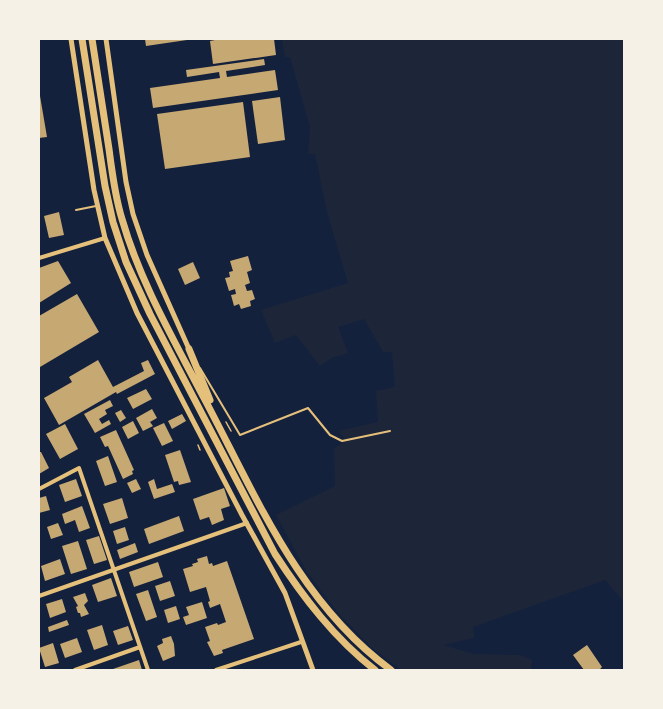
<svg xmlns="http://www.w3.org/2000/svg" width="663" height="709" viewBox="0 0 663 709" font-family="Raleway,sans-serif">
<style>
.green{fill:#1d2539}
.building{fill:#c6a872}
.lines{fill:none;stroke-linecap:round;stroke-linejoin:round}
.path{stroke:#e5c07b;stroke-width:1.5}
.service{stroke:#e5c07b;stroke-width:2}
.minor{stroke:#e5c07b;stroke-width:4}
.tertiary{stroke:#e5c07b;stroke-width:5}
.trunk{stroke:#e5c07b;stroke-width:7}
</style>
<rect width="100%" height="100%" fill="#14213d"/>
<path class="green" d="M282,39H624V602L605,580L473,627L474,638L443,645L474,654L520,655L532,660L531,670H401L371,647L339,614L307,572L276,515L335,486L334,448L342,444L344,438L338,431L378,422L376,391L395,387L392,352H383L364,319L338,327L348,353L332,358L320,366L296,335L275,343L261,310L348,283L327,212L315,154H308L310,127L290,57H285Z"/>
<path class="building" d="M145,39H187V40L146,46Z
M220,39H274L276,55L213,64L210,41Z
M264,59L265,65L226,71L227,77L275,70L278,90L153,108L150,88L220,78L219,72L187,77L186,70Z
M39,90L47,137L39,138Z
M280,97L285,140L258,144L252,101Z
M243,102L250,157L165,169L157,114Z
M59,212L64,235L49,238L44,216Z
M248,256L252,270L247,272L250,283L245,285L247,291L252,290L255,299L250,301L251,306L241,309L239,304L234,306L231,295L236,294L235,289L229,291L225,278L230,277L229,272L233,271L230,261Z
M58,261L71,283L39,303V268Z
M193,262L200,278L185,285L178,269Z
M77,294L99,332L40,367L39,316Z
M98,360L113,387L144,371L141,363L148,360L155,374L117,394L116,392L59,425L44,398L72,382L69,377Z
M146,389L152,399L133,409L127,398Z
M110,400L113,406L105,410L107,414L99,419L102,424L109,420L111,424L95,433L84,414Z
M152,409L157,418L150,422L153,426L143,431L136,418Z
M121,410L126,418L120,422L115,413Z
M182,414L186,421L172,429L168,421Z
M133,421L139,433L128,439L122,427Z
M164,423L173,441L162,446L153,428Z
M65,424L78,449L60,459L46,434Z
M116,430L134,470L132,471L133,474L123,479L108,446L105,447L100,437Z
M180,450L191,482L179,485L178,481L174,482L165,455Z
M39,452H41L49,468L39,474Z
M108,456L117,482L105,486L96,461Z
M76,479L82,496L65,502L59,485Z
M136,479L141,489L132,493L127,483Z
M154,479L157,489L172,484L175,492L154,499L148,482Z
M224,488L230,506L221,509L224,520L212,525L209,517L200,520L193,499Z
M46,496L50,510L39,513V498Z
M122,498L128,518L110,524L103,504Z
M82,506L90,528L79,532L75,520L65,524L62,514Z
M179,516L184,531L149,544L144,529Z
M58,523L63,535L51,539L47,527Z
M125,527L129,540L117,544L113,531Z
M99,536L107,560L94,564L86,540Z
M78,541L87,569L71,574L62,546Z
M135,543L138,552L120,559L117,550Z
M207,556L209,564L212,563L213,566L227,561L254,639L222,650L223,653L214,656L207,642L210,641L205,627L217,623L218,625L226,622L220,604L210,608L208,602L210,601L206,587L190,592L183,569L193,566L192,564L198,562L197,559Z
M60,559L65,574L45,581L41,566Z
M158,562L163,577L134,587L129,572Z
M111,578L117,596L98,602L92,585Z
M170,581L175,596L160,601L155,586Z
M148,590L157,617L146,621L136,594Z
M85,593L88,601L84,605L89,614L81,617L80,613H78L76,607L78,606L73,597Z
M62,599L66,612L50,618L46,604Z
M202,602L207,618L186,625L183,617L189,615L186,607Z
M176,606L180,619L168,623L164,610Z
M67,620L69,625L49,632L48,627Z
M102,625L108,645L94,650L87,630Z
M128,626L133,640L118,645L113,631Z
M171,636L174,644L175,656L163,661L157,646L163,643L162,639Z
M77,638L82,652L65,658L60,644Z
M53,643L59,663L45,667L39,648Z
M587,645L602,667L599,670H584L573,655Z
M139,660L142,670H113V669Z"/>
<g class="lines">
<path class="path" d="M226,422L231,431
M198,445L200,450"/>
<path class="service" d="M76,210L96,206
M200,368L240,435L308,408L330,435L342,441L390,431"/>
<path class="minor" d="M39,258L105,238
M39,489L79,468L148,670
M39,596L247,523
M75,670L140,647
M216,670L301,642"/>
<path class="tertiary" d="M71,39L94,190L105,238L137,313L242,515L285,593L313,670
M106,39L126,182L133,214L147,255L189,349"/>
<path class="trunk" d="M82,39L105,186L113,222L126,262L150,314L275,554C303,597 334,638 375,670
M92,39C98,76 103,112 109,149C112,172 115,197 122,219C140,282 174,340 204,398C256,496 299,603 391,670
M189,349L210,400"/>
</g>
<rect width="663" height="709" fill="none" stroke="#f6f1e7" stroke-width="80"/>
</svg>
